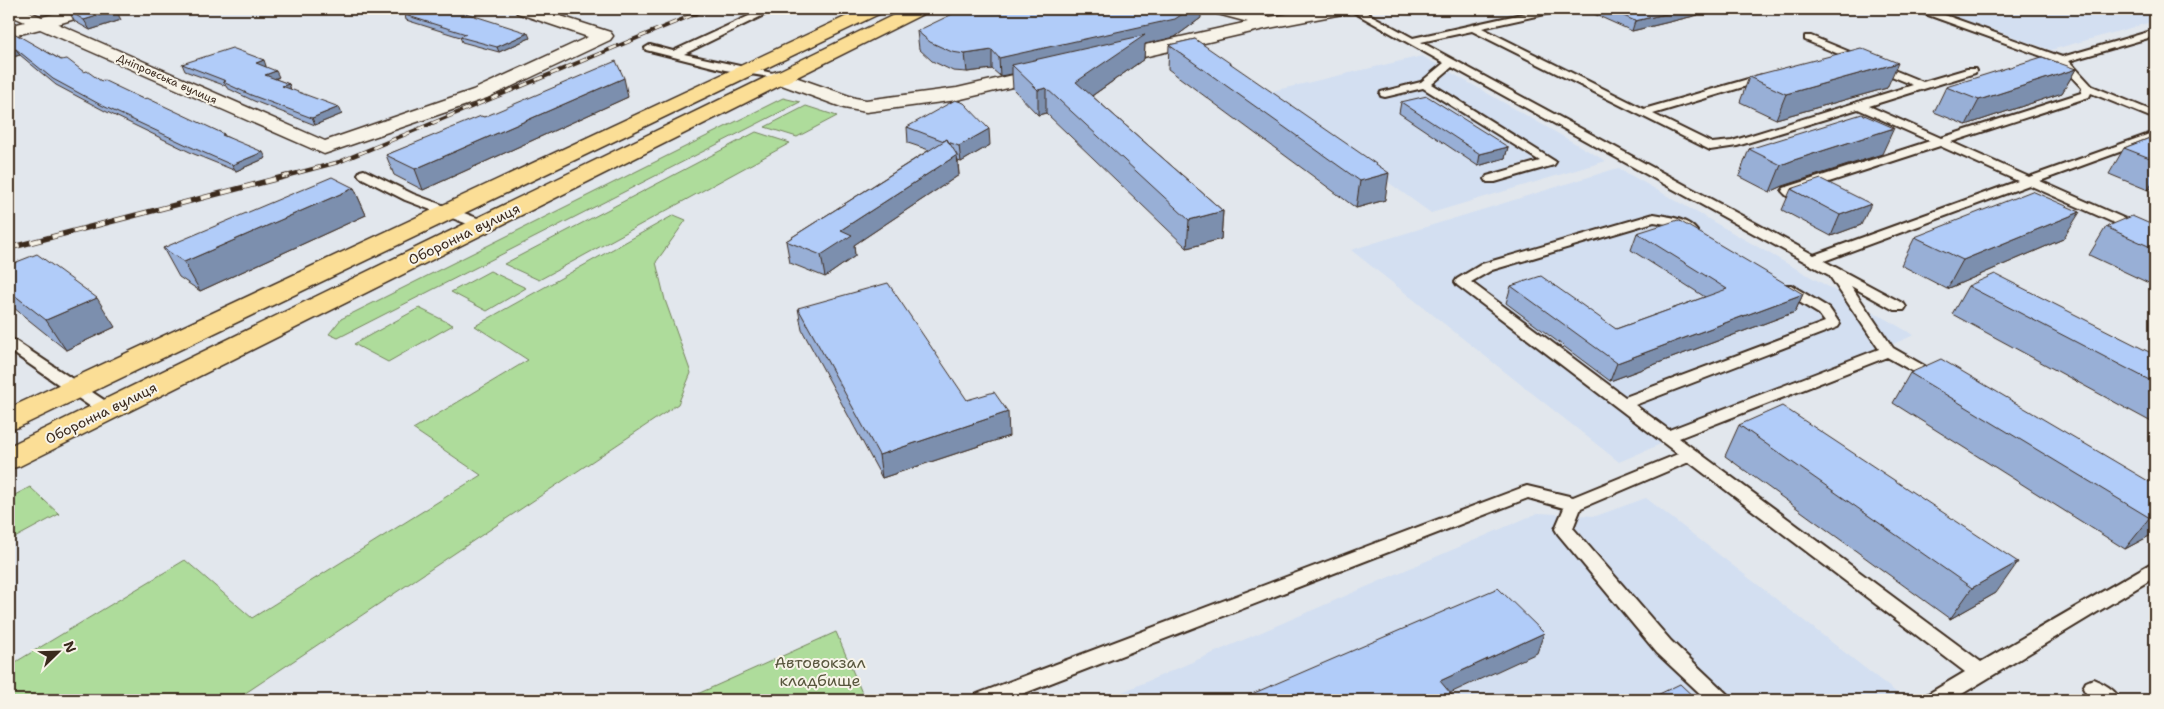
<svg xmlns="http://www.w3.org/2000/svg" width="2164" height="709" viewBox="0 0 2164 709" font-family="'Shantell Sans',sans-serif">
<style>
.built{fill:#d3dff1}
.green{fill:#aedc9b;stroke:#74835c}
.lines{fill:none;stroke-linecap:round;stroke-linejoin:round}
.lane-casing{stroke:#3b2a1e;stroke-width:4}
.street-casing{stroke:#3b2a1e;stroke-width:3}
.secondary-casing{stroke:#3b2a1e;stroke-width:3}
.primary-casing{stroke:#3b2a1e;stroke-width:3}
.lane{fill:#f7f3e8;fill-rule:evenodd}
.street{fill:#f7f3e8;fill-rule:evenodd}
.secondary{fill:#f7f3e8;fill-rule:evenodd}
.primary{fill:#fbde96;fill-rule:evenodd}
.rail-far1-casing{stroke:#3b2a1e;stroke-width:4}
.rail-casing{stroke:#3b2a1e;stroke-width:5.5}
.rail-far1{stroke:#f7f3e8;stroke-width:2.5;stroke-dasharray:8;stroke-linecap:butt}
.rail{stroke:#f7f3e8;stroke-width:4;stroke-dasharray:11;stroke-linecap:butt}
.wall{fill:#98afd6;stroke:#3b2a1e}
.shaded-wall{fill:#7c8fae;stroke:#3b2a1e}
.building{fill:#b1ccf9;stroke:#3b2a1e}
.labels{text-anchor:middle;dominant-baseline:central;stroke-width:4;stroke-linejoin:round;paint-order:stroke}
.far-street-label{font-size:11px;fill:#3b2a1e;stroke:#f7f3e8}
.street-label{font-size:14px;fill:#3b2a1e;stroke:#f7f3e8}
.near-park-label{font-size:16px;fill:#58563d;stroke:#f7f3e8}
</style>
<rect width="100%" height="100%" fill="#e2e7ed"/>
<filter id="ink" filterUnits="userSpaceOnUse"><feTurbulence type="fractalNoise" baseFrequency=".02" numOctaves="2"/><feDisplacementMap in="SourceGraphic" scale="10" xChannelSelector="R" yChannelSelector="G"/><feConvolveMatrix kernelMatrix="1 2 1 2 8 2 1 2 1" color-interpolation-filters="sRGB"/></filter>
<g filter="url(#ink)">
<path class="built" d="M1934,9H2130L2155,17V21L2051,50Z
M1422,56L1606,161L1431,213L1264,93Z
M1618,168L1914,335L1619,462L1351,250Z
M1646,498L1906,700H1104L1538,513L1596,516Z"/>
<path class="green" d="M783,98L800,102L338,338L329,334L341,319Z
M806,106L837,116L797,137L765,127Z
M756,132L790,143L539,280L504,264Z
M674,215L686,220L656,262L665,300L691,373L678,404L235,700H9V666L185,560L252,618L481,475L413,429L528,360L475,326Z
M490,271L526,288L487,311L451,292Z
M419,308L453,325L388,362L354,344Z
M30,487L59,514L9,541V498Z
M836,632L865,700H684Z"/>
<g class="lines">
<defs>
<path id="lane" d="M764,9H776L684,54L782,75L783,77L782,79L725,70L646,50L645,48L650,45L673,51Z
M1348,9H1360L1413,38L1544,9H1561L1559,11L1482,28L1644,109L1762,75H1770L1771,77L1770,79L1653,114L1712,143L1732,141L1913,85L1805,40V36H1811L1923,82L1967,69H1975L1976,71L1975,73L1869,106L1941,138L2081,93L2082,88L2058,62L1917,11L1915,9H1928L2062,57L2155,30V36L2069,61L2092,86L2155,112V119L2091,93L2089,97L1951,142L2029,177L2155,132V139L2040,181L2155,232V241L2029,185L1824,261L1904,304L1906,307L1904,310H1894L1851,286L1893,348L1942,376L1945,379L1942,382H1932L1887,357L1679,438L1981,662L2155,561V577L1952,700H1925L1928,694L1965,672L1689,462L1581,508L1573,528L1671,641L1727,694L1730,700H1707L1657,653L1558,534L1555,529L1564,508L1528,498L1007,700H974L977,694L1521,488L1527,486L1573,497L1678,454L1457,285L1455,282L1457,279L1482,264L1654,214C1669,217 1687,218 1697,231L1691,235L1672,225L1654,222L1492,270L1471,282L1625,397L1825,322L1819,314L1781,291L1779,288L1781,285H1791L1829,308L1840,324L1838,327L1635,405L1669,430L1879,349L1829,275L1452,67L1432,84L1556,162L1554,165L1495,182H1487L1485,179L1487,176L1540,161L1423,88L1385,97L1381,96L1380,94L1381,92L1421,82L1444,63ZM1472,31L1710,150L1737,146L1858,109L1930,141L1784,188L1782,191C1787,197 1795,203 1803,201L1805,198L1798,192L1940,146L2018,181L1814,255L1421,42Z
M364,170L413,194L488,222L489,225L483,229L478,228L405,200L360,177L358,174L360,171Z
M9,338L14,340L113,406L115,410L113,414L107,415L101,414L9,350Z
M2093,679C2103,683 2116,690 2120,700C2105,700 2090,704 2083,688L2086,682Z"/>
<path id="street" d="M9,9H24L42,17L71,9H97L95,13L58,24L325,141L473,90L588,37L517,13L515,9H539L610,32L613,36L610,40L487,98L324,154L40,29L9,37V26L25,22L9,15Z"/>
<path id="secondary" d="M1211,9H1239L1270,17L1316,9H1351L1348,13L1342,14L1269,28L1109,65L1102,63L1100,59L1102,55L1109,53L1248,22L1214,13Z
M1048,67L1055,69L1058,73L1055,77L957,100L866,112L844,108L771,81L768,77L771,73L778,71L855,98L866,100L957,88Z"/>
<path id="primary" d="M862,9H884L881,13L19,427L9,430V408Z
M906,9H928L925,13L20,466L9,469V446Z"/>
</defs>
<use href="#lane" class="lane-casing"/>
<use href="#street" class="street-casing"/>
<use href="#secondary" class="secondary-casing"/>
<use href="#primary" class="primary-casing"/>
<use href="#lane" class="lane"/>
<use href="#street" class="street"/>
<use href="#secondary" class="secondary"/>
<use href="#primary" class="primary"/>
<defs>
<path id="rail-far1" d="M282,177L339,162L707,9"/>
<path id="rail" d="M9,248L287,176"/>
</defs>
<use href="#rail-far1" class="rail-far1-casing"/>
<use href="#rail" class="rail-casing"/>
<use href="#rail-far1" class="rail-far1"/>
<use href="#rail" class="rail"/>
</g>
<path class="wall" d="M1596,9H1700L1698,15L1632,31L1594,14Z
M69,11L121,20L90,30L74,21Z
M405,15L530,38L499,52L462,42L460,37L406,20Z
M1201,18L1175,37L1145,44L1144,59L1092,96L1223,211L1221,239L1187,248L1046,113L1038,115L1013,89L1012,74L1000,76L992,69L967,72L953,71L932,61L919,49L917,31Z
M9,32L101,81L224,134L225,136L266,158L236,171L194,154L105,111L56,85L20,55L9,58Z
M1195,39L1385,200L1356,208L1168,69L1169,45Z
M182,64L266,66V67L279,77L275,79L289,84L291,90L342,114L315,125L254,101L227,88L226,86L185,71Z
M2076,69L2062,93L1966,125L1934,112L1946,87Z
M1749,77L1887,88L1776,119L1740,102Z
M628,97L423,190L394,175L386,155L484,117Z
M1401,102L1508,147L1505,158L1478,166L1399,113Z
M907,127L990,145L961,162L958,161L959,175L854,245L855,256L825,277L790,263L786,241L929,150L908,143Z
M2155,136V187L2148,190L2109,174L2124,148Z
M1749,149L1882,154L1783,186L1770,192L1739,176Z
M354,188L366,215L200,291L179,277L163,248Z
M1791,189L1861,225L1831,236L1782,210Z
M2155,226V286L2089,255L2106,227Z
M1637,233L1803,294L1795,312L1610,381L1506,303L1511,286L1616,329L1705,297L1631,250Z
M1915,237L2063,239L1947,289L1901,265Z
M9,265L115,327L66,350L9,304Z
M1968,286L2155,355V424L1952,314Z
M798,308L967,400L1009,436L882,478L802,330Z
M1910,373L2155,485V533L2125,549L1893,403Z
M1739,425L1996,593L1950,619L1725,456Z"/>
<path class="shaded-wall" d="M55,9H65L57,11Z
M1190,9H1201V18L1175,37L1145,44L1144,59L1076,107L1012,65V74L1000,76L999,58Z
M1687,9H1700L1698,15L1632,31L1635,21Z
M116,10L121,20L90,30L84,20Z
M528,33L530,38L499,52L497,47Z
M16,49L20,55L9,58V51Z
M992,50V69L967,72L965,54Z
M264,60L266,66L259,69L256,63Z
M1898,63L1887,88L1776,119L1786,94Z
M2076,69L2062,93L1966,125L1979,100Z
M276,71L279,77L267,81L265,75Z
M624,78L628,97L423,190L415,169Z
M289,84L291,90L282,86Z
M1046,88V113L1038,115V90Z
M339,107L342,114L315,125L312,118Z
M1894,128L1882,154L1783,186L1770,192L1781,165L1794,160Z
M989,129L990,145L961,162L959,146Z
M1508,147L1505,158L1478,166L1480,154Z
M263,152L266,158L236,171L232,165Z
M957,155L959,175L854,245L855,256L825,277L821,255L841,230Z
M1389,173L1385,200L1356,208L1360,181Z
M2155,179V187L2148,190Z
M354,188L366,215L200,291L184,262Z
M1871,204L1861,225L1831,236L1840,215Z
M1223,211L1221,239L1187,248L1189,220Z
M2080,212L2063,239L1947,289L1963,260Z
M1803,294L1795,312L1610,381L1617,363Z
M97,298L115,327L66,350L46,320Z
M1008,412L1009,436L882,478L879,455Z
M2155,515V533L2125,549L2150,518Z
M2018,562L1996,593L1950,619L1972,588Z
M1544,633L1537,653L1435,700L1440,681Z"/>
<path class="building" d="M78,9H112L116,10L84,20L69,11Z
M406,9H449L459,11L528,33L497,47L460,37L466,34L405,15Z
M963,9H1190L1175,19L999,58L992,50L965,54L952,52L930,42L917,31Z
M1608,9H1687L1635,21Z
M9,32H12L61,60L67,59L84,72L87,71L101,81L103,80L143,99L147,98L224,134L222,135L263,152L232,165L191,147L101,105L53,79L16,49L9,51Z
M1145,35L1076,82L1223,211L1189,220L1046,88L1038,90L1012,65Z
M1195,39L1389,173L1360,181L1169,45Z
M232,48L264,60L256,63L276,71L265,75L289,84L282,86L339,107L312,118L251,95L223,82L226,81L182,64Z
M1861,48L1898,63L1786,94L1749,77Z
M2042,57L2076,69L1979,100L1946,87Z
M616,61L624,78L415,169L386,155L481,116L484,117Z
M1427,96L1508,147L1480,154L1401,102Z
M955,100L964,103L989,129L959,146L948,142L947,139L944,141L907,127Z
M1862,114L1894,128L1794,160L1781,165L1749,149Z
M2155,136V160L2124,148Z
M947,139L957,155L841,230L852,235L821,255L786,241Z
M332,177L354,188L184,262L163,248Z
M1821,179L1871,204L1840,215L1791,189Z
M2032,191L2080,212L1963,260L1915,237Z
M2132,216L2155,226V249L2106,227Z
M1678,220L1803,294L1617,363L1511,286L1541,276L1616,329L1727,289L1637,233Z
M37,254L97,298L46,320L9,291V265Z
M1995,274L2155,355V383L1968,286Z
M888,283L967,400L994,392L1008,412L879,455L798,308Z
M1941,359L2155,485V515L2150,518L1910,373Z
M1782,406L2018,562L1972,588L1739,425Z
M1498,588L1544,633L1440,681L1456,700H1238Z
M1680,684L1697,700H1647Z"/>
</g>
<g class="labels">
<g class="far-street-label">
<text transform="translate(167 79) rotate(24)">Дніпровська вулиця</text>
</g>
<g class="street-label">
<text transform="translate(464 234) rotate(-26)">Оборонна вулиця</text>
<text transform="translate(101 413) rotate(-26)">Оборонна вулиця</text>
</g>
<g class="near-park-label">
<text x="820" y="662">Автовокзал<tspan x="820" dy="18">кладбище</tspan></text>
</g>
</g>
<rect width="2164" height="709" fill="none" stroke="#f7f3e8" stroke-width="30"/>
<rect x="15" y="15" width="2134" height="679" fill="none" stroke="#3b2a1e" stroke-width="2" filter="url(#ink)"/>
<g transform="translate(58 652) rotate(67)" stroke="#f7f3e8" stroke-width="4" paint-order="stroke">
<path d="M0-4L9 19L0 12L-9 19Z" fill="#3b2a1e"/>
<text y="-8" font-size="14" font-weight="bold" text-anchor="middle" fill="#3b2a1e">N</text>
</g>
</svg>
